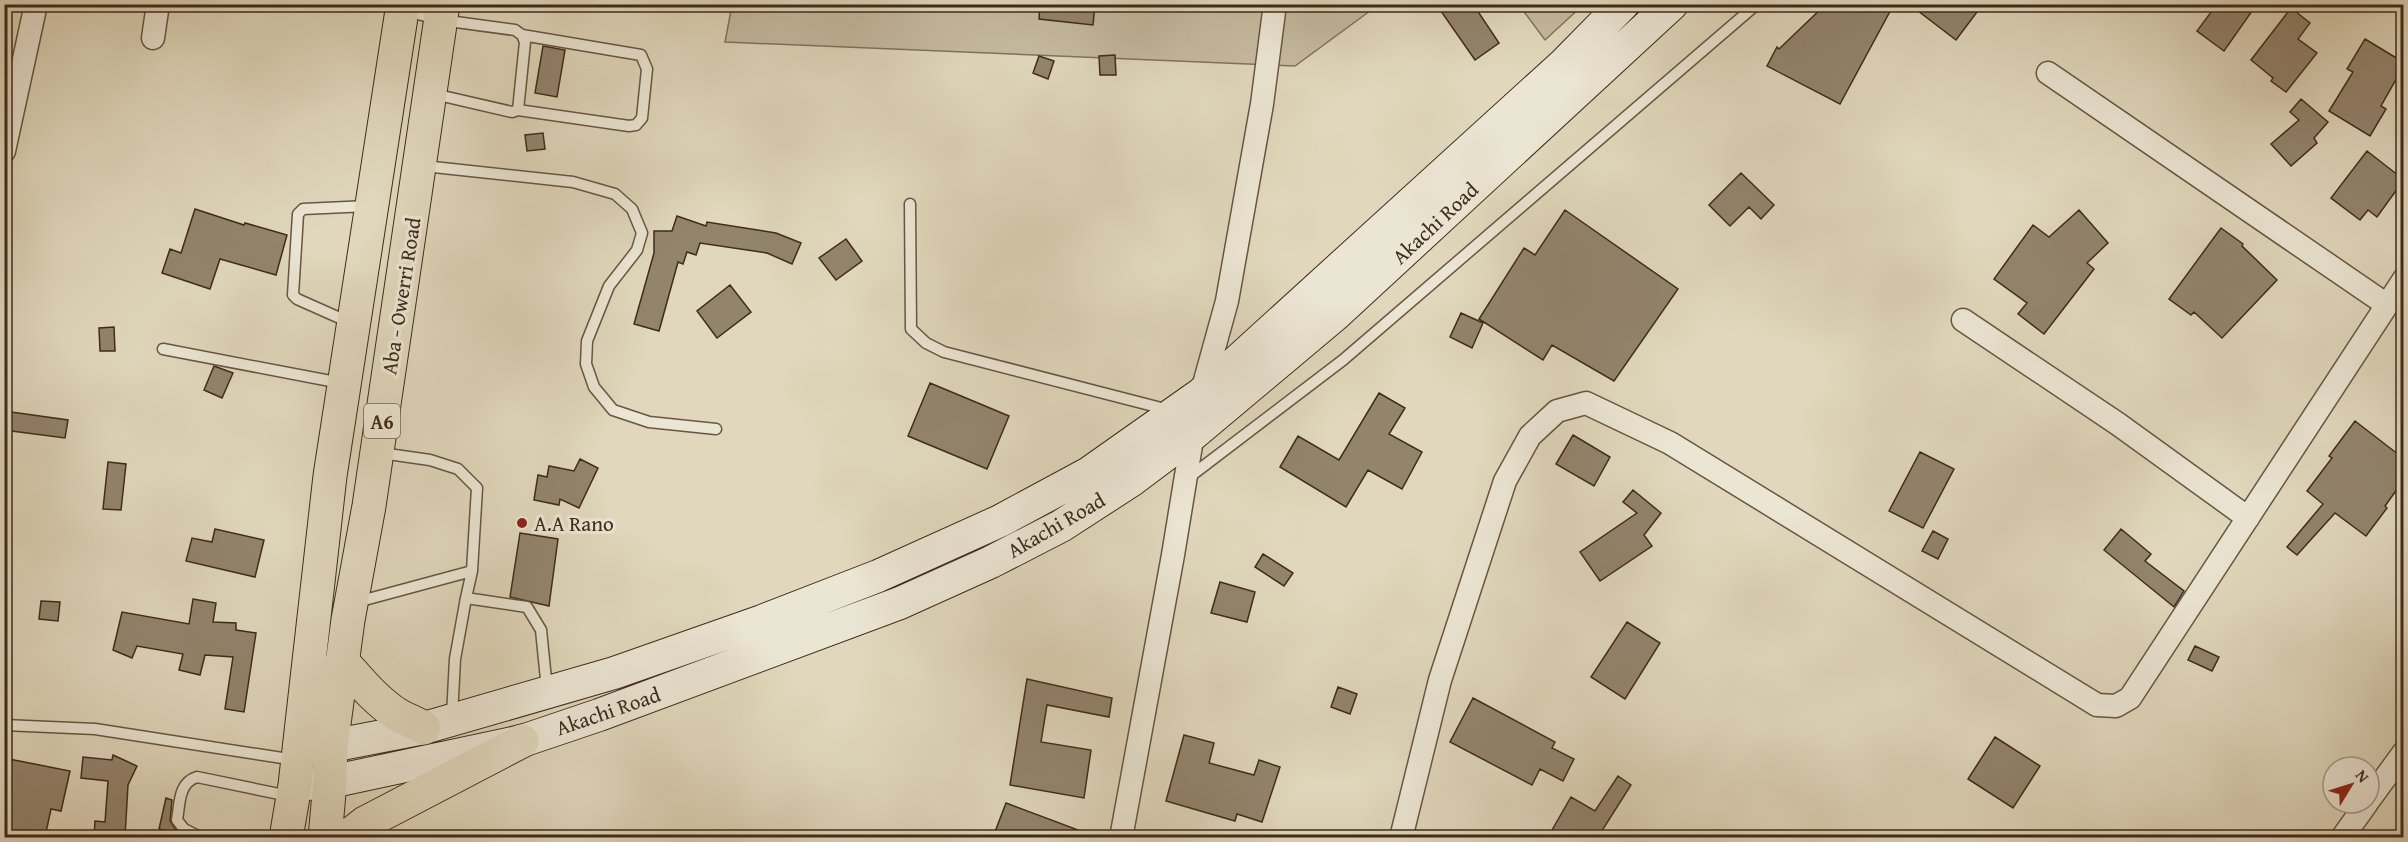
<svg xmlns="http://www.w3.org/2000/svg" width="2408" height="842" viewBox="0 0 2408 842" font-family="'Gentium Book Plus',serif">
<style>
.green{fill:#c5baa0;stroke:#82725d;stroke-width:1.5}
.building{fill:#93846e;stroke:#3f2b1a;stroke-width:1.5}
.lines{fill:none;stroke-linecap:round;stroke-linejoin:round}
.lane-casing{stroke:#675642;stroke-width:13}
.street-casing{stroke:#675642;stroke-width:25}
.secondary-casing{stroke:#3f2b1a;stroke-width:34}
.highway-casing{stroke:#3f2b1a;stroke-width:35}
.lane{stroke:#ebe5d3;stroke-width:10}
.street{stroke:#ebe5d3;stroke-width:22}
.secondary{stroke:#ebe5d3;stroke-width:32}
.highway{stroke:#e0d7bc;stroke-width:33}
.poi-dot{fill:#8f2418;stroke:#ebe5d3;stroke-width:2}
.labels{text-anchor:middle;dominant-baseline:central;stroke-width:6;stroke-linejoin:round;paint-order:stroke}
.shield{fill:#ebe5d3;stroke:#736352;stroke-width:1.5}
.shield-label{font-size:20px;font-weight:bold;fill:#3f2b1a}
.street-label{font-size:21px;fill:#3f2b1a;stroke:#ebe5d3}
.poi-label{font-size:21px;fill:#3f2b1a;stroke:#ebe5d3;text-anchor:start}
</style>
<rect width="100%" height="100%" fill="#e0d7bc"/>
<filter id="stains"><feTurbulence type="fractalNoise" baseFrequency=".00333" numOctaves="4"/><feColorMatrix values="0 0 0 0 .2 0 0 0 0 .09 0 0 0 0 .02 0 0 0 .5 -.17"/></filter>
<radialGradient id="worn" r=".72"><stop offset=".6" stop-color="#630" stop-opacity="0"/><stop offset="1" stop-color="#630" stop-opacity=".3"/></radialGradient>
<path class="green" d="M732,5H1378L1295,66L725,42Z
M1519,5H1583L1545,40Z"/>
<path class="building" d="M1040,4H1095L1093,25L1039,19Z
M1436,4H1473L1499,43L1475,60Z
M1826,4H1894L1840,104L1767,66L1777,47L1779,49Z
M1909,4H1983L1956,40Z
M2217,4H2257L2224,51L2197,31Z
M2291,8L2310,23L2298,39L2317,53L2286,92L2271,81L2273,78L2251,60Z
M2365,39L2403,62V67L2381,106L2386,109L2370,136L2329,111L2353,72L2347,69Z
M543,46L565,50L557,97L535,93Z
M1115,55L1116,75H1100L1099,56Z
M1039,56L1054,61L1048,79L1033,73Z
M2301,99L2328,122L2314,138L2317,143L2291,166L2271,144L2299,120L2290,112Z
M543,133L545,149L527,151L525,135Z
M2367,151L2403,179V181L2377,217L2368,210L2360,220L2331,198Z
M1741,173L1774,205L1761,219L1749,207L1730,226L1709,205Z
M195,209L244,225L245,223L287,235L276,275L220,259L210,289L162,273L170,249L181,253Z
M1565,210L1678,289L1614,381L1552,345L1543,360L1479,319L1524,248L1535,255Z
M2079,210L2108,243L2087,263L2094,269L2044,334L2018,314L2027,303L1994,279L2033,225L2049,237Z
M677,216L706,226L707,222L776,233L801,243L792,264L767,253L700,243L696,255L687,252L683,264L678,262L659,331L634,324L654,253V231H672Z
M2221,228L2243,244L2242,246L2277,280L2222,338L2194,312L2191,315L2169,299Z
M846,239L862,261L836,280L819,258Z
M730,285L751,312L717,338L697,311Z
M1461,313L1483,323L1472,348L1450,337Z
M114,327L115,351H100L99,328Z
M214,366L233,373L222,398L204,390Z
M930,383L1009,416L987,469L908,436Z
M1379,393L1405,408L1389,434L1422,452L1402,489L1368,470L1346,507L1280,467L1298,436L1339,460Z
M4,411L68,420L65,438L4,430Z
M2355,421L2403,458V481L2385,506L2387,508L2366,536L2335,513L2297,555L2287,547L2323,504L2307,491L2332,458L2329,456Z
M1573,435L1610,457L1594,486L1556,464Z
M1920,452L1954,469L1923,528L1889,511Z
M580,459L598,468L579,508L560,499L559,505L534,500L538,475L547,477L549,466L574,471Z
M108,462L126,464L121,510L103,509Z
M1633,490L1661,513L1644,535L1652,546L1600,581L1580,552L1637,513L1623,502Z
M215,529L264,540L255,577L186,561L192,538L212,542Z
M2121,529L2151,554L2145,561L2184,591L2174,607L2104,550Z
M1933,531L1948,539L1938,559L1922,551Z
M520,533L558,539L549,606L510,597Z
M1263,554L1293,573L1284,586L1255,567Z
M1220,582L1255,592L1247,622L1211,613Z
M193,599L216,603L213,622L236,623V630L256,633L244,712L225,709L233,657L205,655L200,675L179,670L183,654L137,646L132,658L113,650L122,612L189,624Z
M41,601L60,602L58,621L39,619Z
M1627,622L1660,643L1625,699L1591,677Z
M2195,646L2219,657L2212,671L2188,660Z
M1027,679L1112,698L1109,717L1047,705L1041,742L1091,750L1084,798L1010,785Z
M1338,687L1357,694L1350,714L1331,707Z
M1473,698L1555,742L1552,748L1574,759L1563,781L1540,769L1532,785L1450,742Z
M1184,735L1214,743L1209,763L1254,775L1259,760L1280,767L1262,822L1237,814L1235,821L1166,801Z
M1995,737L2040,766L2013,808L1968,779Z
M113,755L137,766L128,785L125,837H94L95,821L105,822L108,781L81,778L83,757L112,760Z
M4,758L70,771L61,811L51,809L45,837H4Z
M1618,776L1631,785L1598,837H1548L1571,797L1595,811Z
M166,798L172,800L170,821L178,833L159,829Z
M1006,803L1094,836V837H993Z"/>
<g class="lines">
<defs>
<path id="lane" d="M406,11L441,20L515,30L522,35L525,42L518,110L512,112L434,94
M518,110L629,126L636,125L642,118L647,69L641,55L522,35
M424,166L573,182L615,194L632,209L642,233L637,250L609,286L587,341L586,364L594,387L613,410L649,422L716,429
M910,204L911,329L926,343L944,352L1169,410
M351,323L297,299L293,295L298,214L303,209L368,206
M163,349L341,383
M1188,478L1343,360L1757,4
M466,598L472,571
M357,602L472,571L477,488L458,469L430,460L381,453
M452,716L455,659L466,598L527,607L541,630L547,689
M4,725L95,729L295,760
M202,838L184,829L177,820C180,804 178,783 197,777L289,796"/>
<path id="street" d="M153,38L158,4
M2048,73L2387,305
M4,151L36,4
M1963,320L2118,424L2248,518
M1201,395L1227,301L1262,104L1275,4
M2369,800L2404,752
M1121,838L1173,555L1194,427
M1401,838L1440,680L1505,481L1530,436L1557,411L1586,403L1670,443L2097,705L2116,706L2130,698L2404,279
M2342,838L2367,803"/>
<path id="secondary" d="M307,744L331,746L424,728L614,673L762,621L878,576L1000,521L1089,473L1201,394L1565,63L1623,4
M295,785L330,782L522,741L599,715L900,603L991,562L1061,526L1132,480L1192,435L1335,315L1672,4"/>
<path id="highway" d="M342,661C360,681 376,701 398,715C407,720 416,723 424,728
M286,838L295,785L330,476L403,4
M325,838L330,782L331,746L348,620L369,506L443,4
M346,838L365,823L522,741"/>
</defs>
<use href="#lane" class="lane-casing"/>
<use href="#street" class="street-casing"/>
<use href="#secondary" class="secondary-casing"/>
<use href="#highway" class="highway-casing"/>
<use href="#lane" class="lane"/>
<use href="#street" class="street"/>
<use href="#secondary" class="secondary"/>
<use href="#highway" class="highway"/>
</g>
<circle class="poi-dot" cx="522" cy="523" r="6"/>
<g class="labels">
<rect class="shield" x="364" y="404" width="36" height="34" rx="4.5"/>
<g class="shield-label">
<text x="382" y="421">A6</text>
</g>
<g class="street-label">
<text transform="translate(1435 223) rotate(-43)">Akachi Road</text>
<text transform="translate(401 296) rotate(-81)">Aba - Owerri Road</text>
<text transform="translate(1056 525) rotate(-30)">Akachi Road</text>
<text transform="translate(608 711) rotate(-19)">Akachi Road</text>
</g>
<g class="poi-label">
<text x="534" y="523">A.A Rano</text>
</g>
</g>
<rect width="2408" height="842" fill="none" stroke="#e0d7bc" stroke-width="24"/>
<rect x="6" y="6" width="2396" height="830" fill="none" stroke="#3f2b1a" stroke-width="3"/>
<rect x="12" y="12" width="2384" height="818" fill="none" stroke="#3f2b1a" stroke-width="1.5"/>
<g transform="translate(2351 785) rotate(52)"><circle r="28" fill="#ebe5d3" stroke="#a69b89" stroke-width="1.5"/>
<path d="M0-4.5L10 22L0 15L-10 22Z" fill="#8f2418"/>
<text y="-9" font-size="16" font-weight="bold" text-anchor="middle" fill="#3f2b1a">N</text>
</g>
<rect width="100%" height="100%" filter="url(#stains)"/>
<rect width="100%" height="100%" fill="url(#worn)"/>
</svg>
